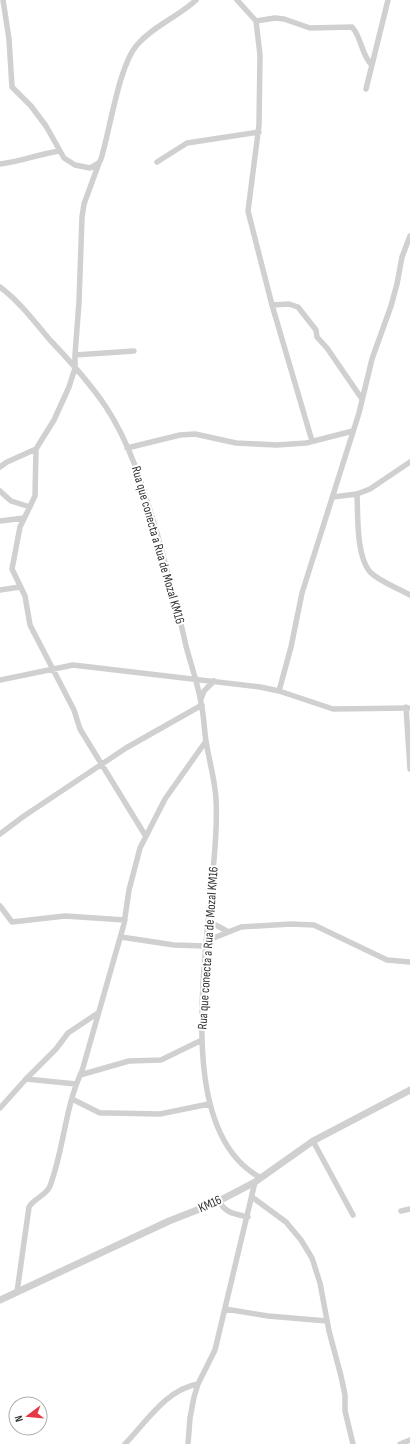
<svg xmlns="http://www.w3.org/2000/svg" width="410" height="1444" viewBox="0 0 410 1444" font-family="'Sofia Sans Condensed',sans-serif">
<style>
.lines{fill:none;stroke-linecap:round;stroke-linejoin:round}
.minor{stroke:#d0d0d0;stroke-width:5.5}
.tertiary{stroke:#d0d0d0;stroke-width:7}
.labels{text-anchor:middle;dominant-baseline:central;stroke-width:4;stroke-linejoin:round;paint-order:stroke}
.street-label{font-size:13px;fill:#333;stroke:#fff}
</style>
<rect width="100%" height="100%" fill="#fff"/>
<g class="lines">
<path class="minor" d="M3,0L9,39L12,87L31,106L46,126L64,158L75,165L90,168L99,163L101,159C110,130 119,65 137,45C153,26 178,17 196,0
M237,0L256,21L260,55L259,125L248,211L272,305L312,441
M256,21L275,18L284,19L310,28L352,27C362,38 361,54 371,64
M366,89L388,0
M157,162L187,143L259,132
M0,164C20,162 39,154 59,151
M0,287C20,302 34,321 50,340C70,361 90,383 106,407C131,445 144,490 157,533C167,571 178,608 186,646C191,665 198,684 201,703C204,715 204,729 206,741C209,761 215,779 216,799C222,895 158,1123 261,1178
M272,305L289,304L298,307L316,330L317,337L327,348L362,399
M75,355L134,351
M127,448L180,435L195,434L236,443L277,445L306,443L353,431
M36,449L35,496L20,527L12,569L25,596L30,625L74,710L80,729L145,835
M0,467L7,462L36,449L54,420L69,387L75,368V355L79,302L82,217L84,204L99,163
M0,491L11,501L30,507
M357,494C358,515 356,556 370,572C380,582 398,588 410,595
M333,497L357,494L370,489L410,462
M0,521L24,518
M0,590L20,587
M0,680L73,665L260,687L279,691L333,709L410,708
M279,691L291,647L302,593L359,413L372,359L391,306L397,284L402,257L410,236
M201,699L204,691L214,681
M406,707L410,769
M0,834L24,816L126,748L202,705
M0,906L12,922L65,916L125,920
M208,921L227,931
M121,937L174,945L206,946
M206,941L241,927L291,924L314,925L387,960L410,962
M80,1075L129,1061L161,1060L202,1040
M26,1079L76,1084
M72,1099L100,1113H110L160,1114L209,1104
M0,1108L26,1079L56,1049L68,1033L98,1013
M313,1141L353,1215
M252,1197L286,1222L301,1240L312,1258L320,1283L329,1331L341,1376L345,1395V1411L353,1444
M219,1201C225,1213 235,1214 248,1217
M401,1211L410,1209
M17,1292L29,1207C34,1198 46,1196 50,1186C64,1149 65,1106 82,1071L124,924L129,890L140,848L165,799L206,741
M225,1309L268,1316L327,1321
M125,1444C146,1422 167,1389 198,1384
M188,1444L190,1418L194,1397L198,1384L215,1350L255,1182
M400,1444L410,1440"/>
<path class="tertiary" d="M0,1300L169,1221L215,1203L255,1182L313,1141L410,1090"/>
</g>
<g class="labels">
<g class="street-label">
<text transform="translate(158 545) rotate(74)">Rua que conecta a Rua de Mozal KM16</text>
<text transform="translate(208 948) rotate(-86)">Rua que conecta a Rua de Mozal KM16</text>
<text transform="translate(210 1204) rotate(-24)">KM16</text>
</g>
</g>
<g transform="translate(28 1416) rotate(254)"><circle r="19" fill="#ffffff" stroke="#adadad"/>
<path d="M0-3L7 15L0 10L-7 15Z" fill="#e63946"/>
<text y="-6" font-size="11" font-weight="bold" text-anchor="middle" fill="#333333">N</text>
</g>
</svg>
